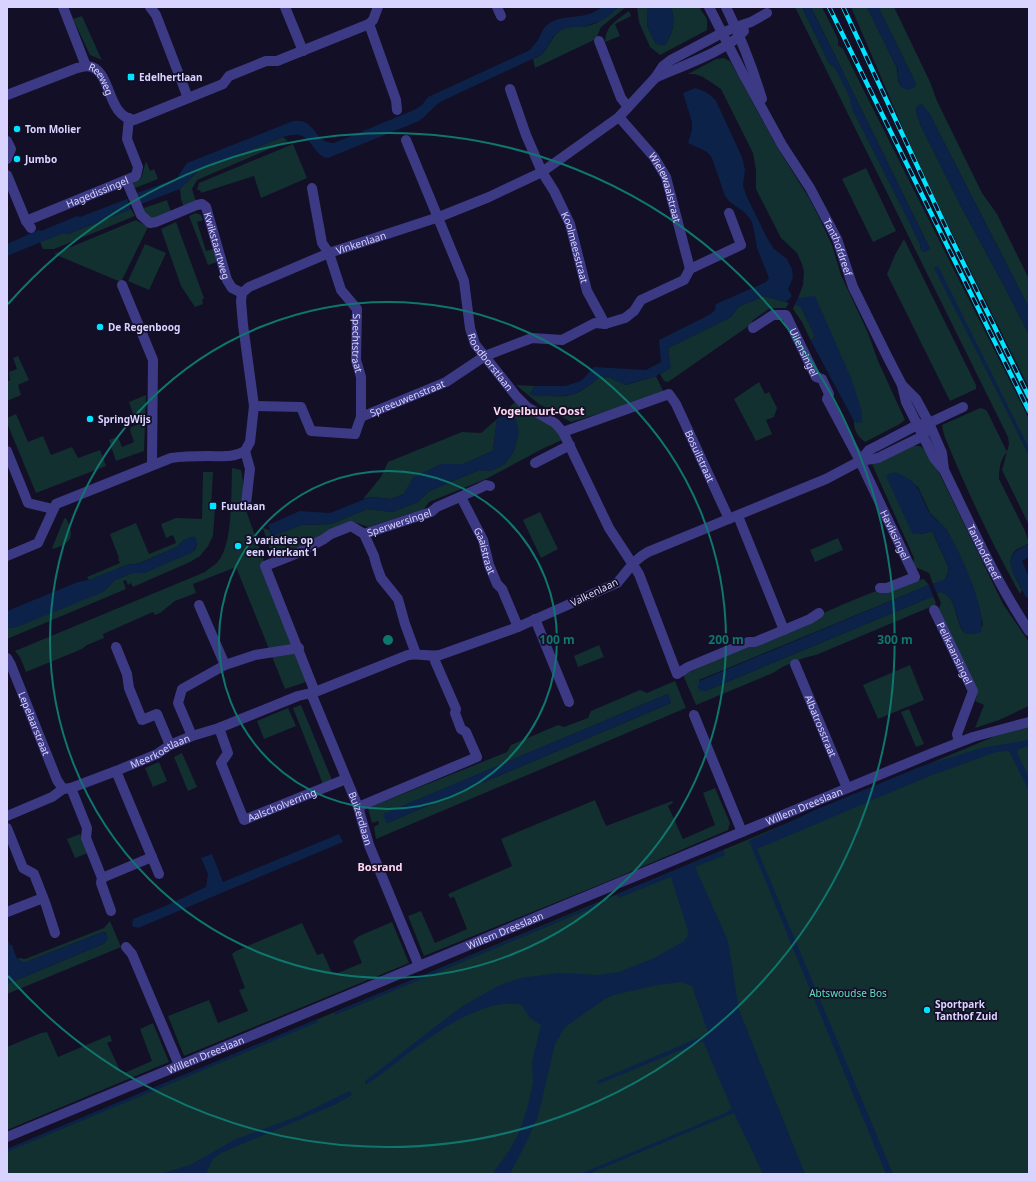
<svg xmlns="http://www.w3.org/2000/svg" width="1036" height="1181" viewBox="0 0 1036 1181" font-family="'Noto Sans',sans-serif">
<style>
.green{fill:#12302f;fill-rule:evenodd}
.water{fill:#0c2248}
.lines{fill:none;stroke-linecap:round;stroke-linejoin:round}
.minor{stroke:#3d3a85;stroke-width:10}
.rail-casing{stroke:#00e5ff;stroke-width:4.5}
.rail{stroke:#130f26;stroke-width:3;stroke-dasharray:9;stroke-linecap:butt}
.ring{fill:none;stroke:#0f766e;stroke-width:2}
.poi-dot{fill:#00e5ff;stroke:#130f26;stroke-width:1.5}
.labels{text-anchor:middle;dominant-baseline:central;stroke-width:3.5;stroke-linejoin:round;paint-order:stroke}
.poi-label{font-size:10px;font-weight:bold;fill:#d9d4ff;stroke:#130f26;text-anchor:start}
.street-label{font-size:10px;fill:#d9d4ff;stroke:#130f26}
.park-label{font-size:10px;fill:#5fe0c0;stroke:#130f26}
.neighbourhood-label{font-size:11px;font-weight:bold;fill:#ffd6f0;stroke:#130f26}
.centre{fill:#0f766e;stroke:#130f26;stroke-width:2}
.ring-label{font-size:12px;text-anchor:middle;font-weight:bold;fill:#0f766e;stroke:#130f26;stroke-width:3.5;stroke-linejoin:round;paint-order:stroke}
</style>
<rect width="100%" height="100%" fill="#130f26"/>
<path class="green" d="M618,7H626L601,27L596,39L535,68L533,59C537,57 541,56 544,52C550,45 552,36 561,30C567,26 575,27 582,27C597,25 608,17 618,7Z
M637,7H648L647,26L656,44L665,45C673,32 676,22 671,7H699L707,19V30L660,55L650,47L642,29L639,22Z
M795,7H802L829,63L836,69L848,93L920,244L921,250L930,249L811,7H822L838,39V45L843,49L1029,419V449L938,267L935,268L1029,455V525L1002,470L1009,444L1008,437Z
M851,7H867L896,66C899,74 895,85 906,89L916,84L878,7H894L930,82L937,101L982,193L997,214L1029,279V308L929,113L917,106L916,112L921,126L961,206L1003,284L1029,334V388L943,215L907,138Z
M629,11L631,16L615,24L620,36L605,42C606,25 616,21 629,11Z
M82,16L99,54L102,60L90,55L73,19Z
M724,58L730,61L777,147L809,198L820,219L832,245L841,275L868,333L878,361L905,420L898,425L865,442C857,436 854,430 854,421L858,423L804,298H798L803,285L804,272L802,264L797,253L781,238L756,189V170L753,153L721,89L703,77L695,74H688L716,59Z
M283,137L288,141L197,180L192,189L196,202L184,207L181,199L180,189L199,170Z
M293,144L307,178L261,198L254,176L201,193L200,190H197L199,183Z
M146,161L150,171L154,169L158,179L135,188L133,184L135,181L141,179Z
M866,168L896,231L873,242L842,179Z
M167,200L171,212L155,219L145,215L144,208Z
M131,209L135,216L54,249H43L40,242L63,233L68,234Z
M196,213L201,215L203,220L197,222L206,251L213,249L217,262L208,265L189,216Z
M136,220L148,227L121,282L54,254Z
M176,222L204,298L202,300L203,304L195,307L181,286L161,229Z
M904,239L976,385V389L950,401L887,274L895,255Z
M145,244L166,253L149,290L128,281Z
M764,296L789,303L786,308H770L752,321L753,323L668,382L664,381L660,374L670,368L668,348L731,317L738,307Z
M795,304L801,307L815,336L811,341L802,322L793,309Z
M18,356L29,380L18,385L21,395L7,401V382L10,380L9,372L17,369L13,358Z
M656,376L663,391L660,395L571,422L539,404L516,385L535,386L530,394C561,397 573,401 598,378H611L626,385Z
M759,382L765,394L769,392L777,408L774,417L766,420L772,434L756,441L734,399Z
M146,395L144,451L116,461L109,440L118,437L122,447L134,442L130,430L131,427L137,425L129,402Z
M516,401L555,426L562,440L542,449L486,479L429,502L424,509L368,527L351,521L327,531L324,536L298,551L293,549L272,557L263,528L269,530L272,536L301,525L331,524L367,509L392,512L418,502L429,491L479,470L490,471L505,464L515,449L516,420L507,410Z
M980,408L984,409L987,411L1007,452C1000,459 999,470 999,479L1025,531L1029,543C1026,546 1019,547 1015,551C1004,562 1017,579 1022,590L1020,594C991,542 966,489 944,435L942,425Z
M16,414L28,442L43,436L51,455L72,447L78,458L100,450L106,466L36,493L7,423V418Z
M497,419L493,451L463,464H442L414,477L404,494L391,499L370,497L363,499L381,477L388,462L462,432L481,433Z
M913,446H920L930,454L1003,604L1029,642V706L999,720L975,728L984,705L975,701L977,696V691L938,611L941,603L937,594L940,591C942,593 946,594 948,596C958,606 955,624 966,634H975L983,625L978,602L947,530L930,513L918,487L895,473L889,474L922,534L932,531L948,566V572L945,580L933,584L929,573L920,569L914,567V558L872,464Z
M232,468L241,470L243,482V502L264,561L261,563L306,682L285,689L236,567L193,584L196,593L175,601L160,613L155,615L153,612L103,634L104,638L87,645L82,649L26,672L20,657L15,651L205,572C209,568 216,565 219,560C233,543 231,490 232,468Z
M203,472H213L211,507L215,508L213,536L208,546L200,556L190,562L133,587L131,583L128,585L126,580L123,581L126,589L7,639V628H10L104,591L115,580L132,573H144L195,550L197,544L194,537L184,540L177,547L140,563L127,565L92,579L89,580L87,577L120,563L118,559L119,558L110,534L136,523L149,554L176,543L173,535L166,538L161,524L176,518L202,519Z
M540,512L558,549L541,558L523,520Z
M66,518C75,536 72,543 53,549L52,548L64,519Z
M838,538L843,550L815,562L810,550Z
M924,579L929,585L699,680L705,691L933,596L936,603L935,605L816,655C801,658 786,664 773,673L696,705L683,675L750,645L755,647L815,622L819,615C852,601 888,583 924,579Z
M599,645L604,657L578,667L574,656Z
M910,665L924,700L878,719L863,685Z
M675,681L686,708L376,839L374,827L379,824L378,821L372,823L368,808L507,752L511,745L558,725L564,727L588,718L591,711L640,690L647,693ZM668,694L671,703L387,823L384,814Z
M301,705L332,780L323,784L293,708Z
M288,708L296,726L264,739L257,721Z
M909,709L924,744L916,747L901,712Z
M1029,722V1174H7V1149Z
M182,753L197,787L188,791L174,757Z
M159,762L167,781L153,787L145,768Z
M715,788L730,823L728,830L616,878L424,956L408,916L421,911L435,943L467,929L454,897L450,898L448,894L512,866L501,839L595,800L606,826L672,801L673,803L668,806L683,839L715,825L703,793Z
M80,834L88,853L75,858L67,839Z
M110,921L121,947L7,994V984L105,943L106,933L103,932L26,962H22L17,959L20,958L25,959L104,928Z
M392,922L409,963L184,1056L168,1016L209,1000L218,1023L248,1011L239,990L245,988L232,954L236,951L302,923L317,955L323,953L333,975L362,963L353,941L359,936Z
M153,1023L169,1062L7,1130V1047L41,1033L47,1032L58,1057L110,1035L112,1041L107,1043L122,1074L152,1061L140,1029Z"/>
<path class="water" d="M602,7H618L608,17L600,21L583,27H572L562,29L553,37L543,54L442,101C433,106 428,115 419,121L328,158C315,157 312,138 299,135C293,134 288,136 283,137L199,170L180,189L141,204L137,193L176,179L187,163L293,121C317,118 313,143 334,143L414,110L422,105L428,97L530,50C532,47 535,44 538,40C541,35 542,29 547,25C564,12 584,22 602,7Z
M648,7H671C676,22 673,32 665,45L656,44L647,26Z
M802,7H811L930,249V250L924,252L921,250L920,244L853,111L850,102L851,100L836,69L829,63Z
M867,7H878L916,84L915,87L908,90L901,87L897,75L898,70L896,66Z
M695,88C704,91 710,93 716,101L742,157L745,170L743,185L746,195L767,238L774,249L787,259L792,269L793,278L788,289L792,296L786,302L764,296L738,307L731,317L668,348L671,368L656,376L625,385L611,378H598C580,394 571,397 547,396C542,396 536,397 531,395L530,394L535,386H565L581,381L594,367L646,370L661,362L659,340L709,315L715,310L716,304L766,282L769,278L757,248L754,230L751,220L744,212L730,202L725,196L712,158L707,152L688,143L692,130V122L683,93Z
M922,104L929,113L1029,308V334L1003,284L961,206L921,126L916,112L917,106Z
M127,199L131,209L68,234L63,233L7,256V244L36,231L40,230L41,231L77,216L80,217Z
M938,266L1029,449V455L934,268Z
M815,296L851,378L862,412V422L858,423L854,421L811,341L815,336L801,307L795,304L798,298Z
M507,410L516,420L519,432L515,449L505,464L490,471L479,470L429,491L418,502L392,512L367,509L331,524L301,525L272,536L268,525L300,511L330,513L370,497L391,499L404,494L413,477L442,464H463L493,451L497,419Z
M895,472C922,483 917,490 929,512C934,520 944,524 948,532C960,552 987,609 981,632L975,634H966C956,624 958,606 948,596C946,594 942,593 940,591L937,594L933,584C945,580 949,579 948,565L932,531L922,534H913L911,531L886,476Z
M192,536L196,538C198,545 196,549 191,553L144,573H132L115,580L103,592L17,627L10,628H7V611L78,582L92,579L127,565L141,563L177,547L184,540Z
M1029,544V557L1022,561L1029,577L1028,598L1025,596C1015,573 996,557 1029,544Z
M929,585L933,596L705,691H701L698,688L699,681Z
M668,694L671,703L387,823L383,814Z
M1029,740V746L1019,749L1017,752L1029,778V791L1009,751L996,752L927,777L757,849L893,1174H886L749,841L815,810L922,766L982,748Z
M339,834L343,842L138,928L132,926L133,919L163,907L206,887L208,874L201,858L212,854L223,882Z
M723,850L725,855L695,867L728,941L739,1010L805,1174H763L734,1113L588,1174H580L721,1115L732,1109L703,1041L598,1084L597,1081L703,1036L708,1032L692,986L682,982L657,985L614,995L605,999L565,1027L555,1044L538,1116L528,1139L510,1174H492L509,1151L519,1133L527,1109L533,1083L532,1062L541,1025L530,1018L522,1005C481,996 427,1039 397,1062C386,1070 376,1079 365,1085V1081L461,1007L498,986L521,978L544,975L558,973L597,975L619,972L654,958L683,942L689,934L671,877L618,898L617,894Z
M603,901L604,903L335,1015L334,1012Z
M103,932L107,935L108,939L105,943L7,984V938L10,945H12C15,953 16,963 26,962Z
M317,1019L318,1022L7,1152V1149Z
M350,1091L352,1095L336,1104L221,1153L213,1159L207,1171L208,1174H160L190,1165L236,1139L296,1117Z"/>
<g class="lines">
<g class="minor">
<path d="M63,7L86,66"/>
<path d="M150,7L156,15L188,98"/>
<path d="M285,7L303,51"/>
<path d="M497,7L501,16"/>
<path id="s1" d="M709,7L742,72L782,145L810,188L837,239L853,287L887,356L902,385L916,399L929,423L942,453L944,470"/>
<path d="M726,7C741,38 752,66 762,99"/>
<path d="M369,24L396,100L397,110"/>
<path d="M599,41L621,98L628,107"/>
<path d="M655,78C679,67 729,50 744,31"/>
<path id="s2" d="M510,89L526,135L542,172L554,191L570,224L587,291L605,324"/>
<path id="s3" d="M7,95L77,68C82,67 87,65 92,67C112,75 107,116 134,120L223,84L229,76L266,61H277L369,24L373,20L378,7"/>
<path id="s4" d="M619,117L654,157L666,177L690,269"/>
<path id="s5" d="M406,140L464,281L470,328L475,344L517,397L527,407L555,423L563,432L609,528L639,574L677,674L688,667L748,642H755L810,619L819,613"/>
<path d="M7,141L11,149L7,159"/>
<path d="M7,175L26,221L31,228"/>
<path id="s6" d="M126,180L141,215L150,223L156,222L197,205L202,204L206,207L227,280L232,288L242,293"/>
<path id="s7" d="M312,188L322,243L329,253L341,290L357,309L356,360L361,377V417"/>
<path id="s8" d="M26,221L136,176L138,167L127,139L129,118"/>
<path d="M122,285L153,360L152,465"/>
<path id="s9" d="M753,328L773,315H786L816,377L822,379L829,394L827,399L860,461L915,577L887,588H880"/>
<path id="s10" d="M902,385L906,402L934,458L944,470C971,525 995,580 1029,631"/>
<path id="s11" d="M254,406L301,407L311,431L355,434L361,417L446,382L485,356L532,338L562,340L595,323L605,324L625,318L634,311L641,300L684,280L690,269L741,245L729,213"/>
<path id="s12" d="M563,432L669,394L676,404L729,519"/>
<path d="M7,451L28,503L53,509"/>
<path d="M860,461L869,450L879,445L917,425L929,423L963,407"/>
<path d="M535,463L570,445"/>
<path id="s13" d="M461,497L483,540L489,565L497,584L502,589L518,627"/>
<path id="s14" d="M246,504L250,469L245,451L250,442L254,406L243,325L241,301L242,293L249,287L329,253L439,217L489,197L542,172L619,117L655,78L663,66L671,60L722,33L736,27L751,22L767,13"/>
<path d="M738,516L784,630"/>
<path d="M364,534L374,556L376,564L381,578L398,599L405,624L416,654"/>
<path d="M7,556L38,543L56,504L171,458C184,456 196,456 209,456C222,456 233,458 245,451"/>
<path d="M199,605L225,665"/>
<path id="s15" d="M934,610L973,691L957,734L959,742"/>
<path d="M535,619L569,702"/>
<path d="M116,647L127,674L129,688L142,720L157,714L170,745"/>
<path id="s16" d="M7,658L11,665L57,780L63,789"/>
<path id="s17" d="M795,664L847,788"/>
<path id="s18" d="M315,692L265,566L298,553L324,539L331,534L351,526L364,534L431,512L437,507L480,488L486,485L490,486"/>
<path id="s19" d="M311,693L358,807L369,845L419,966"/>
<path d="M694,715L742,832"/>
<path id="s20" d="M219,728L228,753L221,763L244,820L346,779"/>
<path d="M192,736L178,703L182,689L225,665L255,655L299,648"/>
<path d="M116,771L159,874"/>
<path d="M71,788L87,828L86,838L102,878L101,883L111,911"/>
<path d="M358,807L477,757L466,732L461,729L455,713L456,709L435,661V656"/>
<path id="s21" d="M7,816L52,797L63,789L71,788L116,771L157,754L170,745L192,736L219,728L298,696L315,692L408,655C419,653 429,657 440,655L518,627L617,583C628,571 633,560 648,552L826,479L860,461L878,458L923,436L929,423"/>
<path d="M7,828L23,868L34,874L46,905L55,933"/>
<path d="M102,878L152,857"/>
<path d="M7,912L43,898"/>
<path d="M126,947L132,954L179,1065"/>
<path id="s22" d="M7,1137L932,753L973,737L1029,722"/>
</g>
<defs>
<path id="rail" d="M829,7L1029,411
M843,7L949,234L1029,397"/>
</defs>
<use href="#rail" class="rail-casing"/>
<use href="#rail" class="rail"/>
</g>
<g class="ring">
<circle cx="388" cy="640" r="169"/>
<circle cx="388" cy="640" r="338"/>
<path d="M8 304A507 507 0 1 1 8 976"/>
</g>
<g class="poi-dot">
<rect x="127" y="73" width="8" height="8" rx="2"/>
<circle cx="17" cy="129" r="4"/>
<circle cx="17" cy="159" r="4"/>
<circle cx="100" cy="327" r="4"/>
<circle cx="90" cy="419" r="4"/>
<rect x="209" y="502" width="8" height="8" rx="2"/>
<circle cx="238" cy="546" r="4"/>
<circle cx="927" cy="1010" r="4"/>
</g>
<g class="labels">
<g class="poi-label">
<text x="139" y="77">Edelhertlaan</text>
<text x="25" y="129">Tom Molier</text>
<text x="25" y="159">Jumbo</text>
<text x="108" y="327">De Regenboog</text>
<text x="98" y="419">SpringWijs</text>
<text x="221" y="506">Fuutlaan</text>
<text x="246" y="540">3 variaties op<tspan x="246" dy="12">een vierkant 1</tspan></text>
<text x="935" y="1004">Sportpark<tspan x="935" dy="12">Tanthof Zuid</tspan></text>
</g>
<g class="street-label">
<text stroke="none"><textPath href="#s3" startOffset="106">Reeweg</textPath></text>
<text stroke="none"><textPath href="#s4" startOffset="86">Wielewaalstraat</textPath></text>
<text stroke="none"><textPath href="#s8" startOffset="77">Hagedissingel</textPath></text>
<text stroke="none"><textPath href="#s14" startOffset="344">Vinkenlaan</textPath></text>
<text stroke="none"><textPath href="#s6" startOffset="151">Kwikstaartweg</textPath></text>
<text stroke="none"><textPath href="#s2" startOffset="172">Koolmeesstraat</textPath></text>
<text stroke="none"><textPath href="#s1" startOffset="273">Tanthofdreef</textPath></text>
<text stroke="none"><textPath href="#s7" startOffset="166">Spechtstraat</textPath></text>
<text stroke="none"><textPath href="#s9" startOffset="78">Uilensingel</textPath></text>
<text stroke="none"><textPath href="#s5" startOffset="240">Roodborstlaan</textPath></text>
<text stroke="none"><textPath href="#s11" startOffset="185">Spreeuwenstraat</textPath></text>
<text stroke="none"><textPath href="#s12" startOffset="182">Bosuilstraat</textPath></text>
<text stroke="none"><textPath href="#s18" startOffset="283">Sperwersingel</textPath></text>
<text stroke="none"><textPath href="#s9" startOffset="286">Haviksingel</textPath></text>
<text stroke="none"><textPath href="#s13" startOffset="59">Gaaistraat</textPath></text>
<text stroke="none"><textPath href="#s10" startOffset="187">Tanthofdreef</textPath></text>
<text transform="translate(594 592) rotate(-26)">Valkenlaan</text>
<text stroke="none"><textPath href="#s15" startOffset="48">Pelikaansingel</textPath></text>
<text stroke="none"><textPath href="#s16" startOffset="71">Lepelaarstraat</textPath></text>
<text stroke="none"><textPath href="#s17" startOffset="67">Albatrosstraat</textPath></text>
<text stroke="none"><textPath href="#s21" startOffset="167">Meerkoetlaan</textPath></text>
<text stroke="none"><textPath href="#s20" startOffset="141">Aalscholverring</textPath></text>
<text stroke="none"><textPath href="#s22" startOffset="863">Willem Dreeslaan</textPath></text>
<text stroke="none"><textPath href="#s19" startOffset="135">Buizerdlaan</textPath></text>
<text stroke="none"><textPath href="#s22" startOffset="539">Willem Dreeslaan</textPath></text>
<text stroke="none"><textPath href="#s22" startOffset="215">Willem Dreeslaan</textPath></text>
</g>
<g class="park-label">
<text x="848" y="993">Abtswoudse Bos</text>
</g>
<g class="neighbourhood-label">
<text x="539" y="410">Vogelbuurt-Oost</text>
<text x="380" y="866">Bosrand</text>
</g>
</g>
<circle cx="388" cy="640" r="6" class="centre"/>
<g class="ring-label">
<text x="557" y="644">100 m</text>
<text x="726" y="644">200 m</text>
<text x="895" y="644">300 m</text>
</g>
<rect width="1036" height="1181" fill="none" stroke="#d9d4ff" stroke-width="16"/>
</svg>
